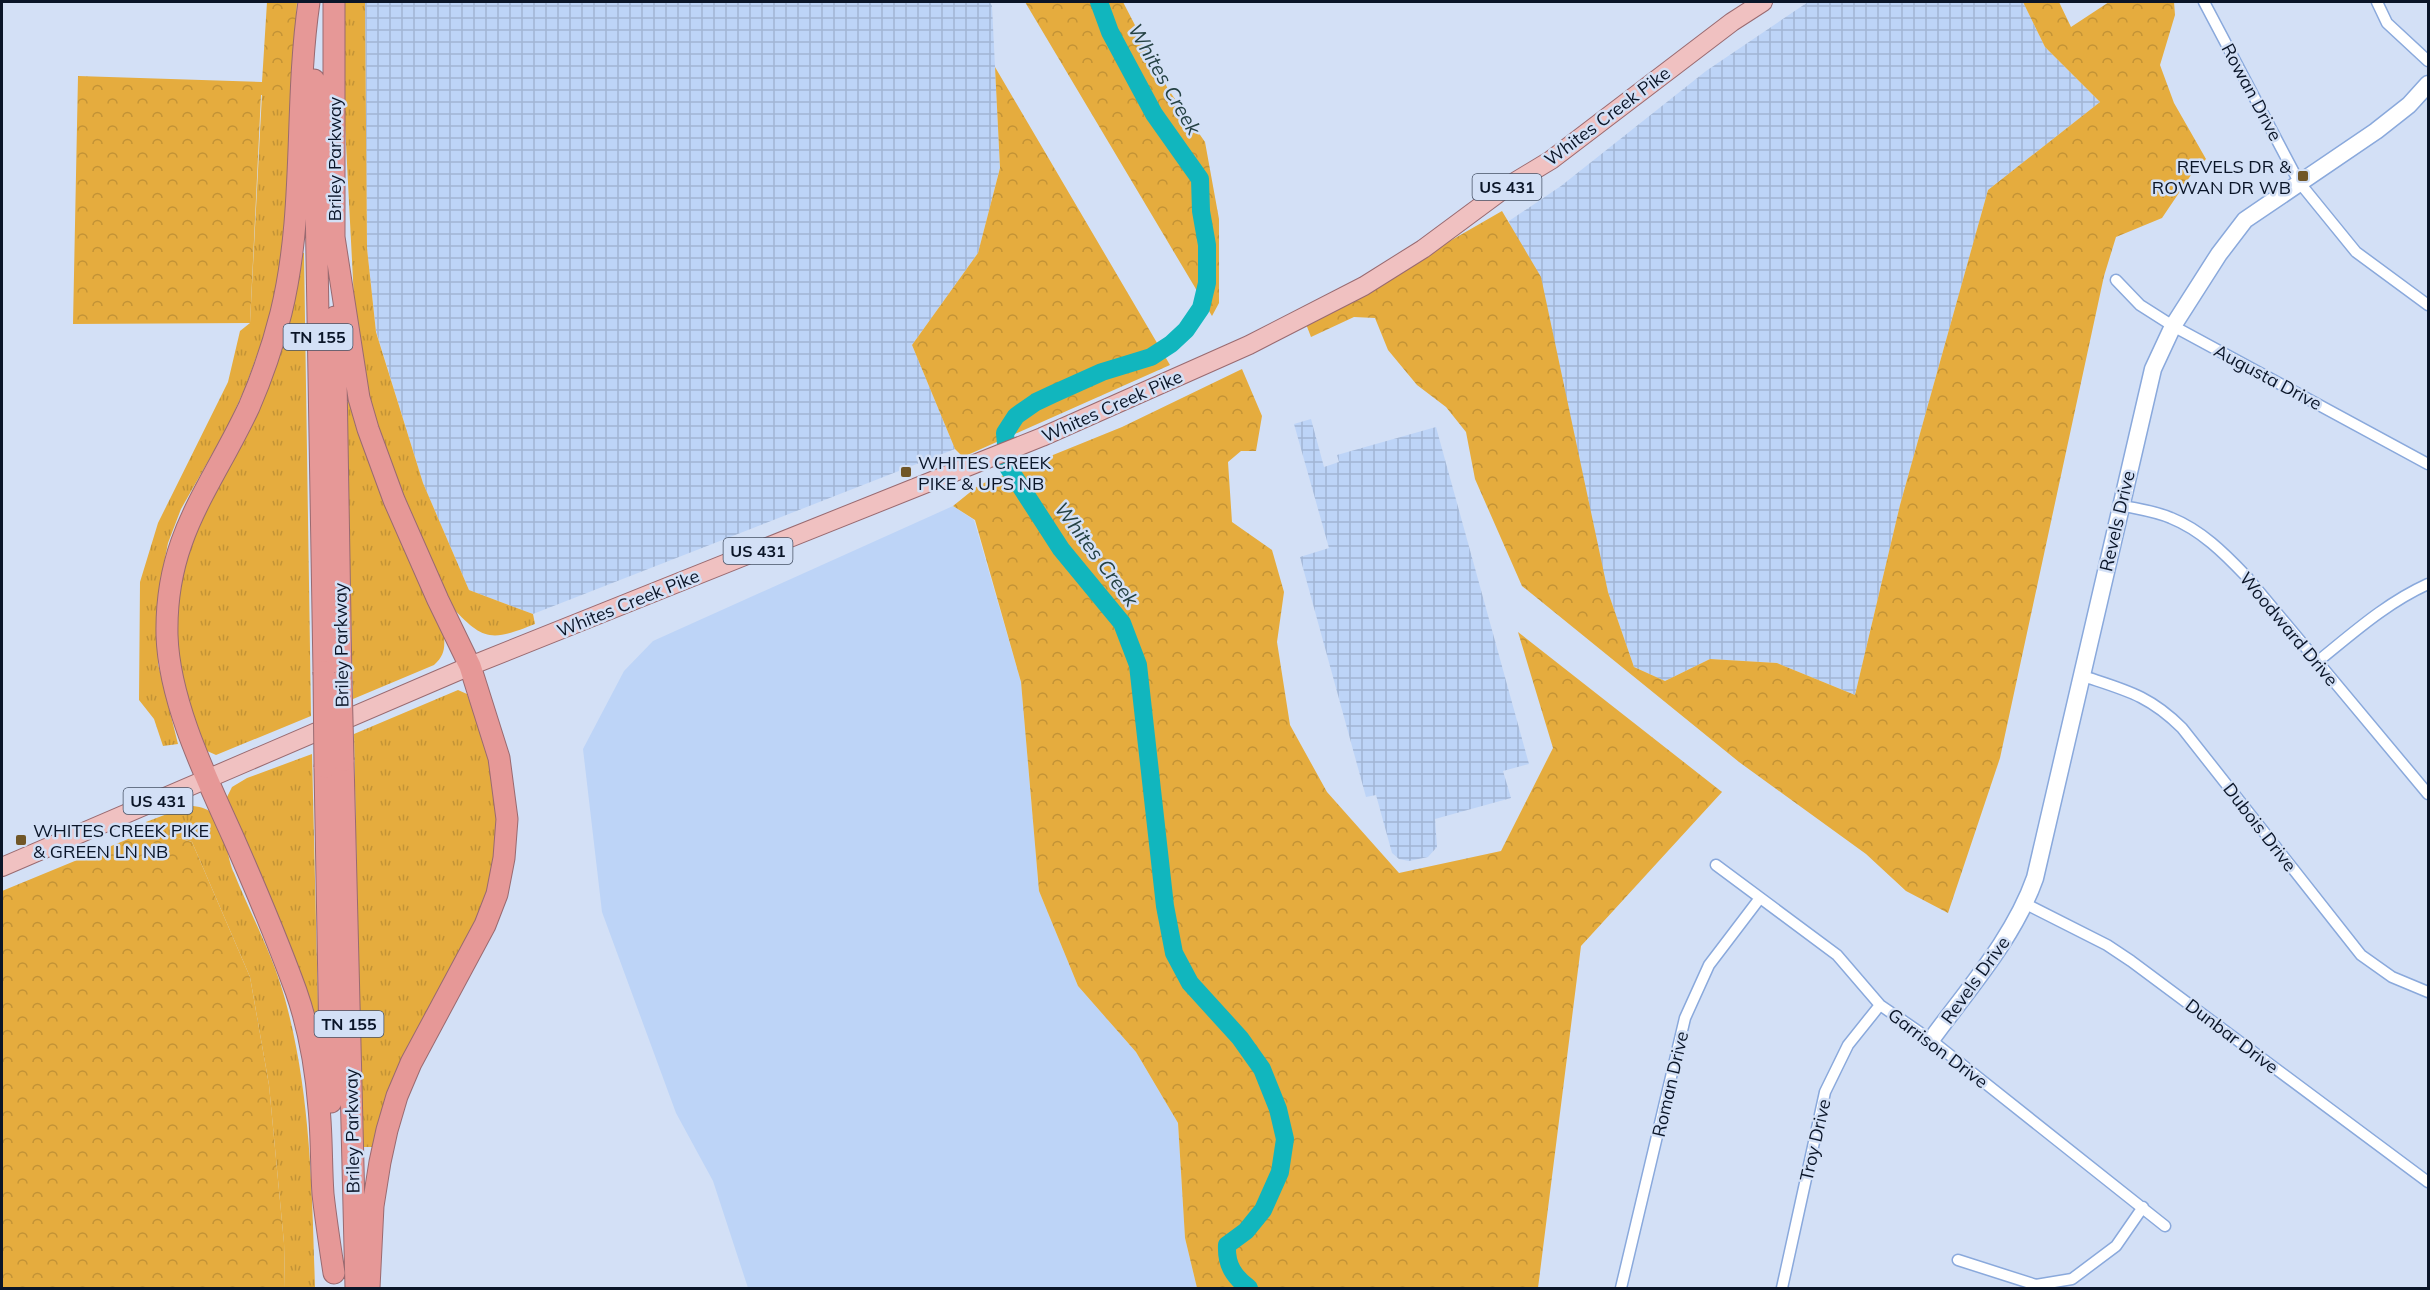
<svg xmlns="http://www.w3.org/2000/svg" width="2430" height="1290" viewBox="0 0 2430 1290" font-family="Mulish,sans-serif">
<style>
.built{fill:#bdd4f7}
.industrial{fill:url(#industrial-grid)}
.grass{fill:url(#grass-tufts)}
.forest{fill:url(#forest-crowns)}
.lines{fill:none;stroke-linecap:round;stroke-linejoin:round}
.river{stroke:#11b6be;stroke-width:18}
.street-casing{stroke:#8aa9dc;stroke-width:13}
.secondary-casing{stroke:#8aa9dc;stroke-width:19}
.primary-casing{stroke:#996a70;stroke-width:20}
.highway-casing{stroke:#996a70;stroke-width:23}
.street{stroke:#fff;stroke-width:10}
.secondary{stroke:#fff;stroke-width:16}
.primary{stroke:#f0c1c1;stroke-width:18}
.highway{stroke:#e69897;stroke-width:21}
.highway-bridge-casing{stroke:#996a70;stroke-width:23;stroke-linecap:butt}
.highway-bridge{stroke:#e69897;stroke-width:21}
.poi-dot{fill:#705627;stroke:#d3e0f6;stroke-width:2}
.labels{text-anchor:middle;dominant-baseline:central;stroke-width:5;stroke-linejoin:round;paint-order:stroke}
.shield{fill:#d3e0f6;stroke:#465266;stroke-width:1.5}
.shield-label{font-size:16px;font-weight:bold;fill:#0a1528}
.street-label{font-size:18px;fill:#0a1528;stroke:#d3e0f6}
.poi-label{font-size:18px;fill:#0a1528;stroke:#d3e0f6;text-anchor:start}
.water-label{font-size:20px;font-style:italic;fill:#254244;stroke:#d3e0f6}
</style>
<defs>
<pattern id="industrial-grid" width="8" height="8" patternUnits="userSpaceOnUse" patternTransform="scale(1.5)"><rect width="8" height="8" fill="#bdd4f7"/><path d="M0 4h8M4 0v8" fill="none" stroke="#a1b5d4"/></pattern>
<pattern id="grass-tufts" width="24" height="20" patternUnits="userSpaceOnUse" patternTransform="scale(1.5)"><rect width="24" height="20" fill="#e5ac3e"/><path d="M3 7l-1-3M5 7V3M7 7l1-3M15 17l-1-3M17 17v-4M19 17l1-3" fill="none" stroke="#c39336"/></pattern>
<pattern id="forest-crowns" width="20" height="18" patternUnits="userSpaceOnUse" patternTransform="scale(1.5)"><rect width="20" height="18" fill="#e5ac3e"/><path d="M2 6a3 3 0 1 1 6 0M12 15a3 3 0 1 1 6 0" fill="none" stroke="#c39336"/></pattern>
</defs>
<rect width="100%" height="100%" fill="#d3e0f6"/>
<path class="built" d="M953,506L974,520L1021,682L1039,891L1078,986L1136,1052L1178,1123L1185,1238L1197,1288H748L713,1181L676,1113L602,912L583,749L624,671L653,641Z"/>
<path class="industrial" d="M365,2H990L992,6L1000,168L978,253L912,345L955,449L533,614L469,590L423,483L376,331L367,248Z
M1808,2H2023L2045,47L2100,102L1988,190L1900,505L1855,695L1777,663L1710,659L1665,681L1634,667L1608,592L1509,221L1561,186L1706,71Z
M1311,419L1324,467L1339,462L1337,455L1436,427L1529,764L1503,771L1511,798L1435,819L1437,847L1428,857L1409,861L1399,859L1392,853L1376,795L1366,797L1300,557L1329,548L1294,424Z"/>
<path class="grass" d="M341,2H365L367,248L376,332L423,483L469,590L533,614L535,624C492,641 484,642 452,607L385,451L367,395L356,338L341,47Z
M262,94L292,95L286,237L278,286L265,333L245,388L228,426L181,509L168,543L161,578L157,618L158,664L178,744L163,746L154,719L139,700L140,582L158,523L228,382L240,331L250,323Z
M297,252L304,253L311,716L216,755L205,750L179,683L175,588L200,511Z
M353,400L444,636C445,649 444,656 434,665L353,699L346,403Z
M458,690L467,694L490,759L496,787L498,845L489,895L377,1147H362L354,734Z
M312,754L319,1048L225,801L232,787L247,778Z
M188,806C229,805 222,845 234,873C251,915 273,955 285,999C311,1094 312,1191 315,1288H285L284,1243L269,1085L250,977L192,842L150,830L146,822Z"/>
<path class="forest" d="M267,2H297L292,95H261L250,323L73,324L78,76L262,82Z
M1025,2H1123L1168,89L1205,142L1219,219V303L1212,316Z
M2023,2H2059L2071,27L2109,2H2174L2175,15L2160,65L2174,103L2206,159L2191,175L2162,218L2116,237L2104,276L2000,758L1948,913L1906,891L1866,854L1739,762L1522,586L1475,479L1466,432L1446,407L1417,385L1388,350L1375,318L1354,317L1311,337L1306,324L1502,211L1541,277L1608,592L1634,667L1665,681L1710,659L1777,663L1855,695L1900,505L1988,190L2100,102L2045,47Z
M995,67L1170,365L963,457L955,449L912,345L978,253L1000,168Z
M1242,369L1262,416L1256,451H1241L1228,462L1232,522L1272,550L1284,592L1277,642L1290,725L1327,792L1399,873L1501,851L1553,748L1518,632L1722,792L1581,946L1538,1288H1197L1185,1238L1178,1123L1136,1052L1078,986L1039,891L1021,682L975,520L953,506L979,485L1122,427Z
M150,830L192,842L250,977L269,1085L284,1243L285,1288H2V891Z"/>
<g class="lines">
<path class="river" d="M1099,2L1110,32L1154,114L1200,179L1201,211L1207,245V283L1201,308L1186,330L1171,344L1151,357L1102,372L1053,394L1036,402L1016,416L1005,433L1008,467L1061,549L1122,623L1138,665L1165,906L1174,953L1190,983L1240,1038L1262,1069L1278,1109L1285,1139L1280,1172L1263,1210L1246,1231L1227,1245C1226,1265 1234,1277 1249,1288"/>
<defs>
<path id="street" d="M2204,2L2299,182L2356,252L2428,305
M2377,2L2387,23L2428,61
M2116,280L2140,305L2173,326L2428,464
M2120,505C2137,509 2155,511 2171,518C2201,530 2224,553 2246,576L2428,794
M2317,662C2353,633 2386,603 2428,584
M2083,676C2125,690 2149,695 2182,728L2361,955L2392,977L2428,992
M1716,865L1837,955L1880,1005L1931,1040L2165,1226
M2026,904L2107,945L2131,961L2428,1182
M1958,1260L2036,1285L2072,1279L2116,1246L2143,1207
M1621,1288L1685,1018L1709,965L1760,898
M1782,1288L1825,1092L1848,1045L1880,1005"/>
<path id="secondary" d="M1931,1040C1968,989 2014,938 2035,878L2153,369L2173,326L2219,254L2245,220L2376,131L2409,105L2428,84"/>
<path id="primary" d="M2,867L470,666L1042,437L1249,345L1364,286L1423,249L1508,186L1551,160L1732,22L1763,2"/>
<path id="highway" d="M309,2C294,105 306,211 281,313C273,345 262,377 249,407C210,490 165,537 167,635C169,702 206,777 233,837C255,887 277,939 296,991C309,1028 316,1069 319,1108C322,1137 321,1166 323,1194C326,1221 330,1247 334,1273
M334,2V250
M314,80L324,672
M334,237L359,398L368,429L394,500L438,600L470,666L499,758L507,819L504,858L497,894L485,925L411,1063L397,1096L387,1130L380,1162L373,1206L369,1288
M335,317L341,681
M343,760L356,1288
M325,767L331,1102"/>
</defs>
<use href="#street" class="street-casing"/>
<use href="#secondary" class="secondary-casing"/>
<use href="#primary" class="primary-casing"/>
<use href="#highway" class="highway-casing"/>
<use href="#street" class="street"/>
<use href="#secondary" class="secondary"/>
<use href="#primary" class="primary"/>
<use href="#highway" class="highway"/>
<defs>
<path id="highway-bridge" d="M324,672L325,767
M341,681L343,760"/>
</defs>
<use href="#highway-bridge" class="highway-bridge-casing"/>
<use href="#highway-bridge" class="highway-bridge"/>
</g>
<g class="poi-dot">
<rect x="2297" y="170" width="12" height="12" rx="3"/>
<rect x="900" y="466" width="12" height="12" rx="3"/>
<rect x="15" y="834" width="12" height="12" rx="3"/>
</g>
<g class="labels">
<g class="shield">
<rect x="1472.5" y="174" width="69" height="26" rx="4.5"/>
<rect x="283.5" y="324" width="69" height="26" rx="4.5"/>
<rect x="723.5" y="538" width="69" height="26" rx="4.5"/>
<rect x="123.5" y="788" width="69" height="26" rx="4.5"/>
<rect x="314.5" y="1011" width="69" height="26" rx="4.5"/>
</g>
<g class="shield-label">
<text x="1507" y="187">US 431</text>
<text x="318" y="337">TN 155</text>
<text x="758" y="551">US 431</text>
<text x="158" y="801">US 431</text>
<text x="349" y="1024">TN 155</text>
</g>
<g class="street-label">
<text transform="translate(2252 92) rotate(62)">Rowan Drive</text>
<text transform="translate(1607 116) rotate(-37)">Whites Creek Pike</text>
<text transform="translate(334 159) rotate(-90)">Briley Parkway</text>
<text transform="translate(2268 377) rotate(28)">Augusta Drive</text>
<text transform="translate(1112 406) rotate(-24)">Whites Creek Pike</text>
<text transform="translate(2117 521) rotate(-77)">Revels Drive</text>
<text transform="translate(628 603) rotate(-22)">Whites Creek Pike</text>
<text transform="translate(2289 629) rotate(50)">Woodward Drive</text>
<text transform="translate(341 645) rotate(-91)">Briley Parkway</text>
<text transform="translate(2260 827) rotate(52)">Dubois Drive</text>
<text transform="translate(1975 980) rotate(-54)">Revels Drive</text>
<text transform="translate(2232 1036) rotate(37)">Dunbar Drive</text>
<text transform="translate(1938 1048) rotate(37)">Garrison Drive</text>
<text transform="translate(1670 1084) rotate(-77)">Roman Drive</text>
<text transform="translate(352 1131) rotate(-91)">Briley Parkway</text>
<text transform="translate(1815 1140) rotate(-77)">Troy Drive</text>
</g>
<g class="poi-label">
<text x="2291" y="166" text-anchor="end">REVELS DR &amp;<tspan x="2291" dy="21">ROWAN DR WB</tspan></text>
<text x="918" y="462">WHITES CREEK<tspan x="918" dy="21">PIKE &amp; UPS NB</tspan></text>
<text x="33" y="830">WHITES CREEK PIKE<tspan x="33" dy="21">&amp; GREEN LN NB</tspan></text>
</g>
<g class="water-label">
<text transform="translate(1165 79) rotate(60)">Whites Creek</text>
<text transform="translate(1097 554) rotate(53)">Whites Creek</text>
</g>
</g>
<rect width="2430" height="1290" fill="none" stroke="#0a1528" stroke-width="6"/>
</svg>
